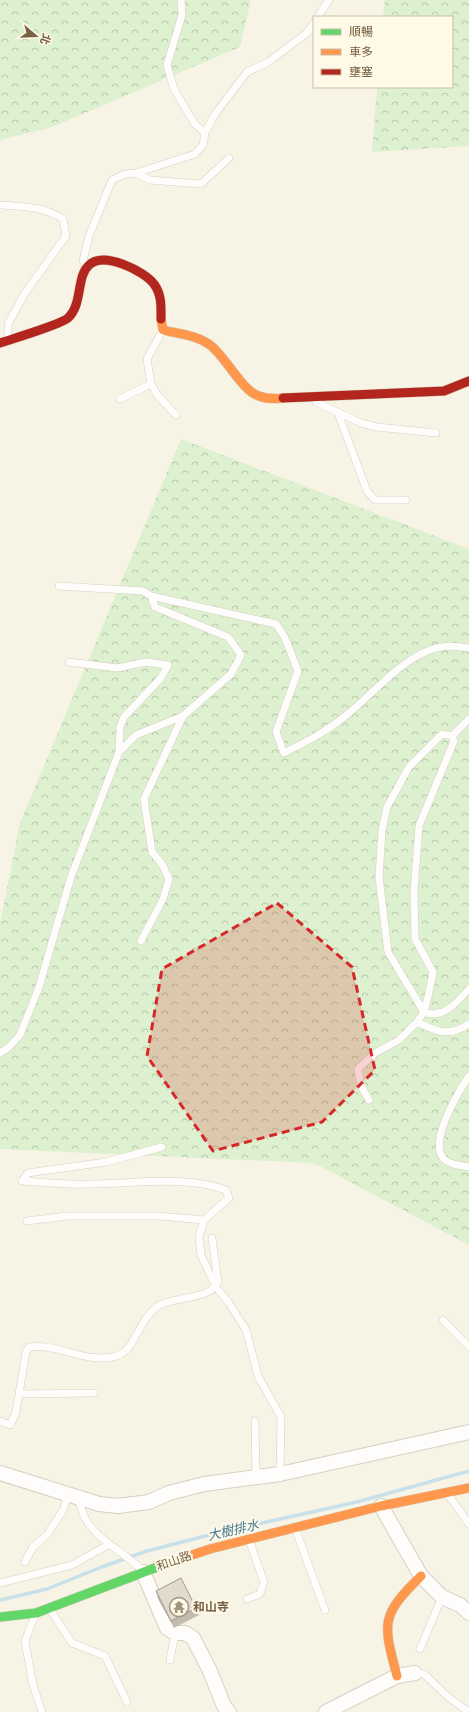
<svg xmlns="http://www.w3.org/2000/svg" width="469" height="1712" viewBox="0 0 469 1712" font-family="Arial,'Noto Sans TC',sans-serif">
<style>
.forest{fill:url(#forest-crowns)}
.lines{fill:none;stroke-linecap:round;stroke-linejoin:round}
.stream{stroke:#c7e0e9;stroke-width:3.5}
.lane-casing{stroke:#d6d0c2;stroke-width:8}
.street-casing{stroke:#d6d0c2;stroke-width:16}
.fast-casing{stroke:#d8d1c3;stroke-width:10}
.slow-casing{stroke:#d8d1c3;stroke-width:10}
.jam-casing{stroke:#d8d1c3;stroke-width:10}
.lane{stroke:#fefdfb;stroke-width:7}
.street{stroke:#fefdfb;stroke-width:14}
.fast{stroke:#63d668;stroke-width:9}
.slow{stroke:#ff974d;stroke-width:9}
.jam{stroke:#b3261e;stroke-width:9}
.wall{fill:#c2bbaf}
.building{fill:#e2dacb;stroke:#9e998e}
.marked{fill:#d62828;fill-opacity:0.2;stroke:#d62828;stroke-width:3;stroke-dasharray:8 5;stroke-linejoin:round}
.labels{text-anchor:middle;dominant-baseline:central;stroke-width:4;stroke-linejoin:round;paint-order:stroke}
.street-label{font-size:12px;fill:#776145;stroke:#fffae8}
.poi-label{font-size:12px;font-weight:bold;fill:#776145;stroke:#fffae8;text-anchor:start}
.water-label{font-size:13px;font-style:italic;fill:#3f7694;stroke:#fffae8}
</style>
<defs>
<pattern id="forest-crowns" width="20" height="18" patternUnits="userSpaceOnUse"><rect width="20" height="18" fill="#ddf0cf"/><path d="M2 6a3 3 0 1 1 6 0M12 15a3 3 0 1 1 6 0" fill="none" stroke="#b8c6aa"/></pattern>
</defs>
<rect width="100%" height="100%" fill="#f7f4e6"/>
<path class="forest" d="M0,0H251L240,47L52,127L0,140Z
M385,0H469V146L372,152L377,87H452V17H383Z
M181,439L469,549V1245L314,1163L0,1149V923L20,823Z"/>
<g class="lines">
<path class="stream" d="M0,1600L47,1589L99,1568L147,1551L217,1533L357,1502L469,1471"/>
<defs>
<path id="lane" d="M181,0L182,15L167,65L174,89L194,123L205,133
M318,17L329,0
M136,173L150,180L201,184L229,158
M0,205C24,207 43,206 63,219L66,236L25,293L8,324V339
M86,264L83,261L89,236L112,180L125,174L136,173L195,154L203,145L205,133L215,114L247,72L268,62L307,33L314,23
M163,330L147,359L151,384L158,396L176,415
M120,399L151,384
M316,402L361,423L377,427L436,433
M338,413L367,491L375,500H406
M59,586L143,591L151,596
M69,662L117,668L146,662L168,665L161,678L124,717L120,727L119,752L136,735L183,716L231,674L241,655L228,637L155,607L151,596L276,624L285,638L298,671L276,732L284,753C305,742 326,732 344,717C370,697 399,661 430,650C442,645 457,646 469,648
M469,719L452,736L442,734L409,767L387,807L382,831L379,877L388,952L424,1012C443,1020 457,1002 469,989
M141,941L163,899L169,879L162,864L152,852L144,799L183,716
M417,1022C437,1032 449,1037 469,1024
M0,1053L8,1048L20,1035L39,987L71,877L119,752
M469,1076C459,1091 423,1149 448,1162C453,1165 463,1166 469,1167
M369,1100L361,1086L358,1069L375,1053L399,1040L417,1022L424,1012L428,997L433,972L415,939L414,891L419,826L454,741L452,736
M162,1147L106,1162L28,1173L22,1181C44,1182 67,1185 89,1184C132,1184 186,1175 226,1190L229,1198L204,1220L199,1237L201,1255L216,1287L229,1303L246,1330L258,1376L281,1417L280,1474
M27,1221L67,1216H159L204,1220
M443,1320L469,1347
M20,1394L94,1393
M0,1421L10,1425L15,1415L17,1406L26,1352L29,1347C57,1343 85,1363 113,1357C136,1353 137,1320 158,1306C174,1296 211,1300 218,1282L212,1238
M255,1421L256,1476
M447,1493L469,1524
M78,1498C80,1505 82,1512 85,1518C95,1538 126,1554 142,1570
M295,1528L325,1610
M25,1562L33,1547L47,1535L63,1510L68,1495
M0,1583L72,1565L108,1545
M247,1599L260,1594L264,1582L249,1540
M49,1608L72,1643L105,1656L127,1702
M35,1615L25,1641L33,1685L42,1712
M420,1649L442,1597
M170,1660L175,1633
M415,1673L424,1674L447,1696L469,1712"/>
<path id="street" d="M0,1473L99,1504L118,1506L149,1502L169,1493L204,1484L280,1474L469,1432
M381,1506L421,1576L442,1597L460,1605L469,1613
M143,1572L167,1628L175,1633H185L193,1638L209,1669L224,1706L229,1712
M326,1712L397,1676L415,1673"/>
<path id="fast" d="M0,1617L36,1613L168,1563"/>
<path id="slow" d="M161,319L163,330C179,334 197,335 210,345C226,357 242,391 259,396C267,399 275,399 283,398
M168,1563L210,1549L381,1506L469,1488
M397,1676C383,1623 380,1616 421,1576"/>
<path id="jam" d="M0,343C12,339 62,324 68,318C83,304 76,277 89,265C104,251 144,271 154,284C162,295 161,307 161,319
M283,398L444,391L469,381"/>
</defs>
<use href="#lane" class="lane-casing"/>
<use href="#street" class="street-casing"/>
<use href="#fast" class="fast-casing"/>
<use href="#slow" class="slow-casing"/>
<use href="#jam" class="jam-casing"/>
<use href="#lane" class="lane"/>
<use href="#street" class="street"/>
<use href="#fast" class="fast"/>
<use href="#slow" class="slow"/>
<use href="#jam" class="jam"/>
</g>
<path class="wall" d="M156,1591L196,1608L199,1615L174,1628L158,1599Z"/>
<path class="building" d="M181,1578L196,1608L171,1621L156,1591Z"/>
<path class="marked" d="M277,903L352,967L375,1070L322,1122L213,1151L147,1056L162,969Z"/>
<defs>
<symbol id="temple-ring" viewBox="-11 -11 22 22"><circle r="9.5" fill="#fffae8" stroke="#a4947d" stroke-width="1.5"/><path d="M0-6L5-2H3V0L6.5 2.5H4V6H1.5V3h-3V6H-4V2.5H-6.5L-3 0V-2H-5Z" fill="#a4947d"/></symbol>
</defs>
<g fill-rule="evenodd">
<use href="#temple-ring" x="168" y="1596" width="22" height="22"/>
</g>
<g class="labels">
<g class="street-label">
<text transform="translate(174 1561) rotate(-19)">和山路</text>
</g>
<g class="poi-label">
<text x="193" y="1607">和山寺</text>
</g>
<g class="water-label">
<text transform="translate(233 1530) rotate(-13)">大樹排水</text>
</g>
</g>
<rect x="313" y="16" width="140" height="72" fill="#fffae8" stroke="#c9bda7"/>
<rect x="321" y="29" width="20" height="6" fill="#63d668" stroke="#c9bda7"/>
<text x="349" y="36" font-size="12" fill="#776145">順暢</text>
<rect x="321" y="49" width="20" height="6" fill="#ff974d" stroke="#c9bda7"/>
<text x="349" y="56" font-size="12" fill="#776145">車多</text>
<rect x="321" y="69" width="20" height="6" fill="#b3261e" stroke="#c9bda7"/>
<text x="349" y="76" font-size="12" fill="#776145">壅塞</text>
<g transform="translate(36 36) rotate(109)" stroke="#fffae8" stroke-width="3" paint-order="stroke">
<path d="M0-3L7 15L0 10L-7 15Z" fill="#776145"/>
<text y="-6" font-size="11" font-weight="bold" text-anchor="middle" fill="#776145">北</text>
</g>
</svg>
